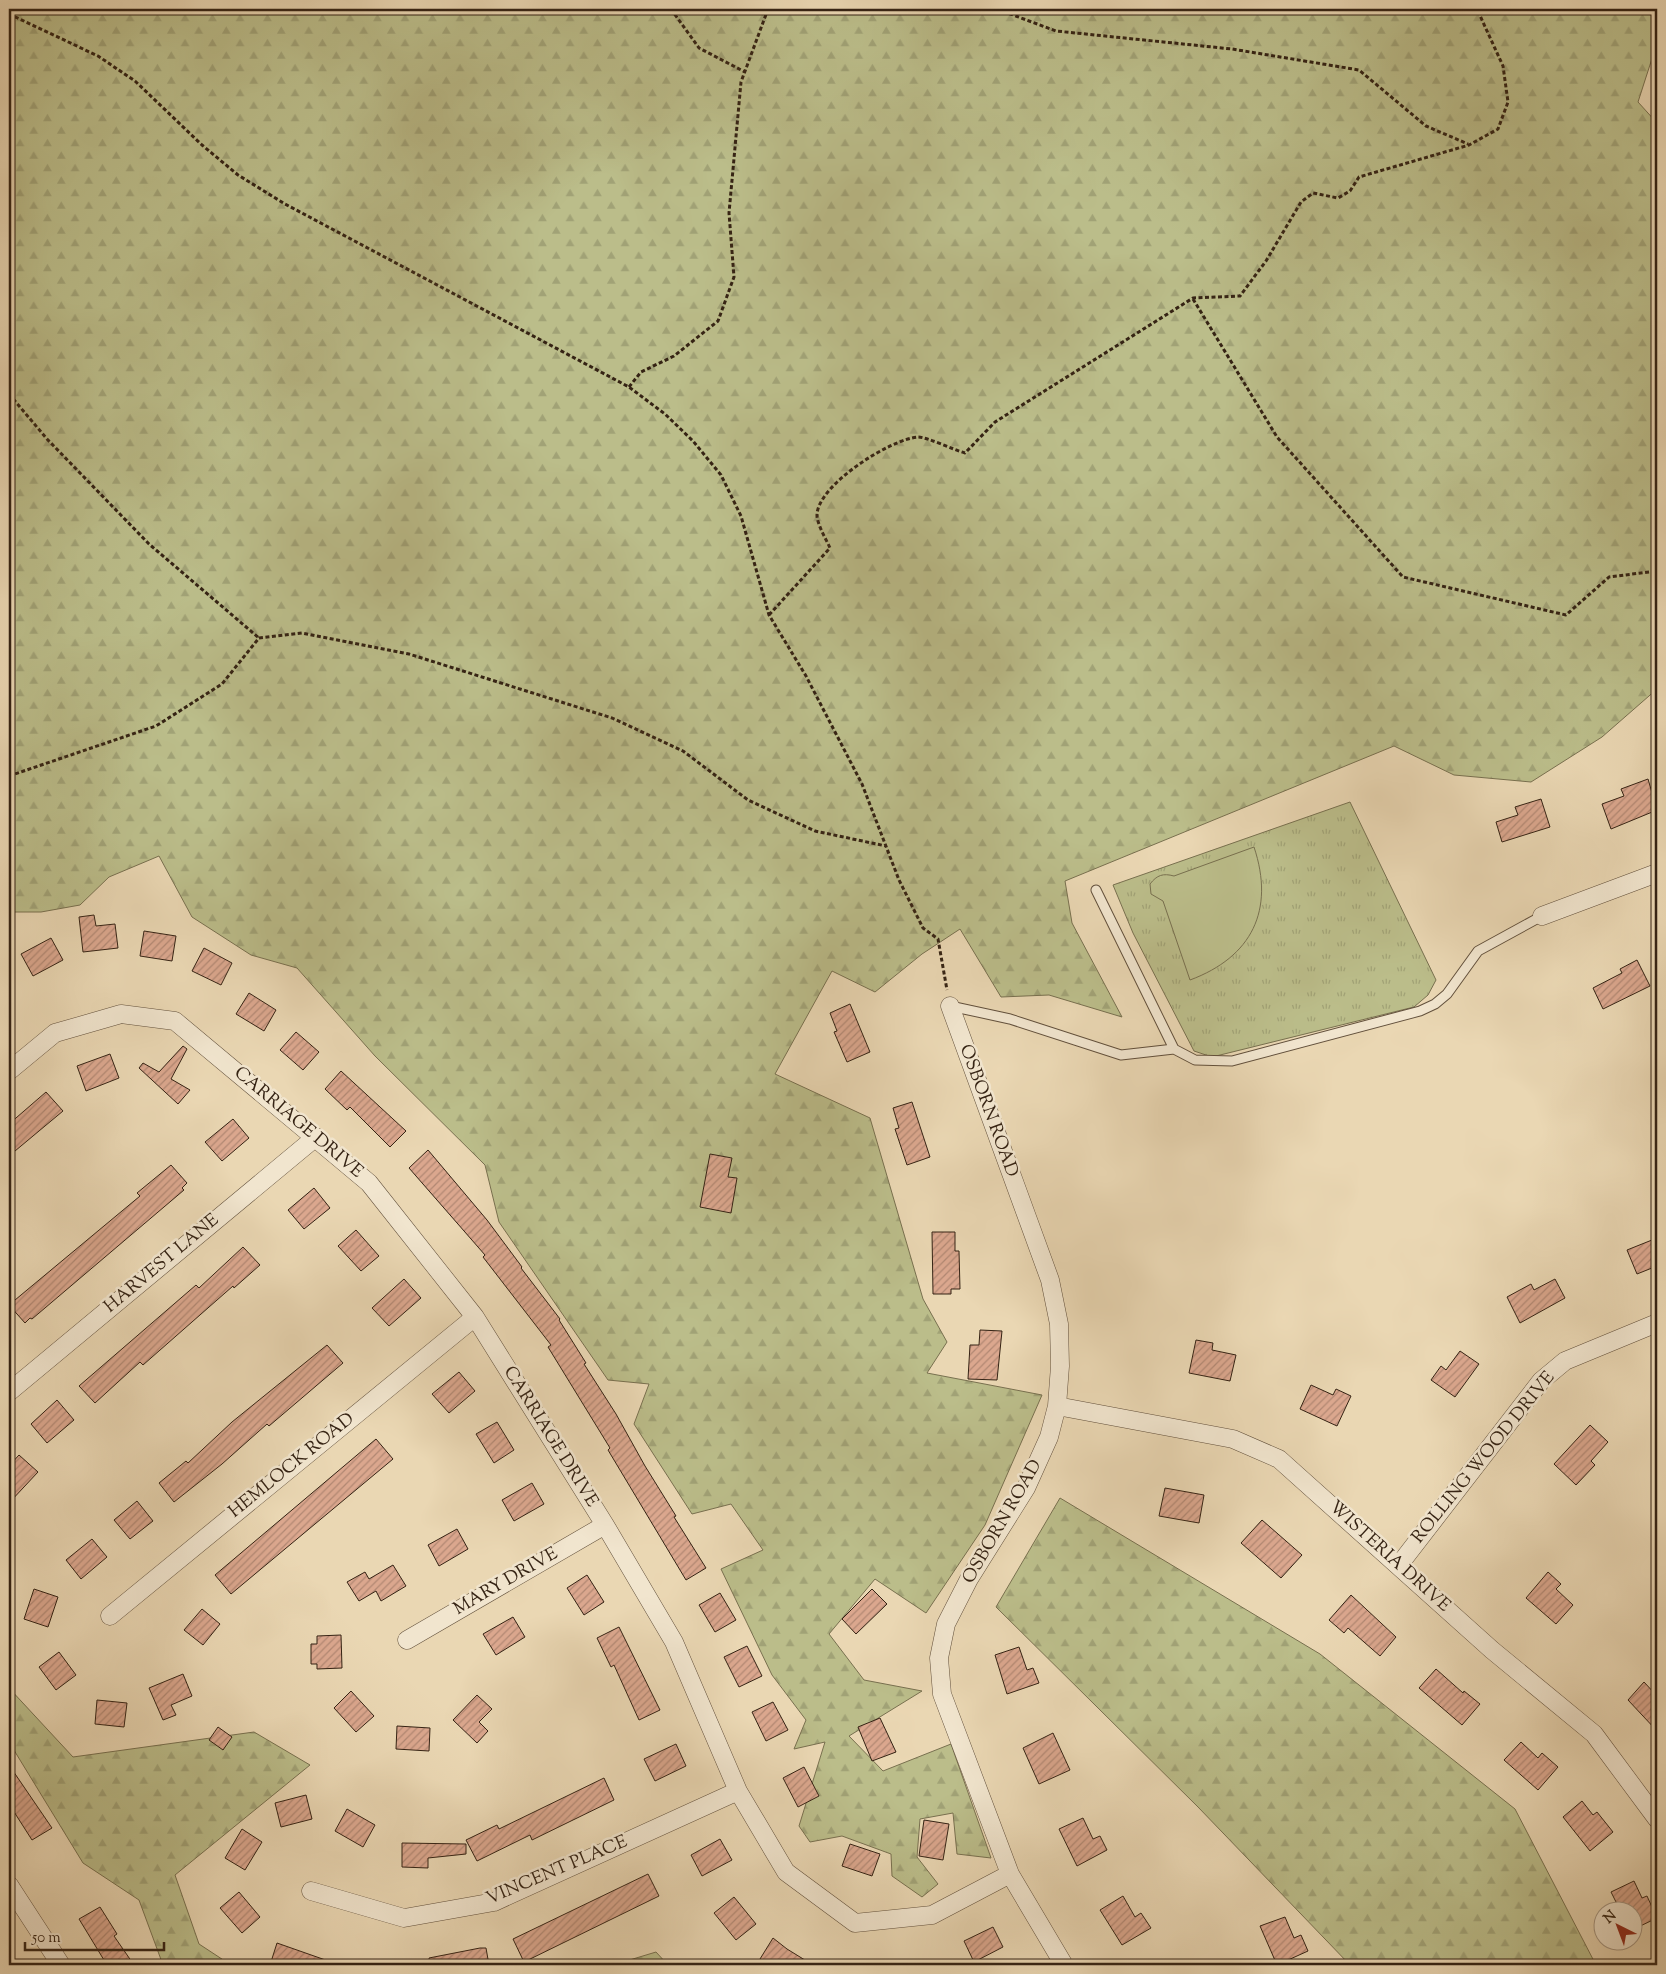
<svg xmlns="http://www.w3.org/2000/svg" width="1666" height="1974" viewBox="0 0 1666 1974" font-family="'Sorts Mill Goudy',serif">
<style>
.forest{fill:url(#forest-firs);stroke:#78704f}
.park{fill:url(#park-tufts);stroke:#78704f}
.pitch{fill:#bbbd8a;stroke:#78704f}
.building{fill:url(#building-hatch);stroke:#352314}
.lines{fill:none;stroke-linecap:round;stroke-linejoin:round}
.lane-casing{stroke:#62503c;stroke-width:11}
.street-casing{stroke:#62503c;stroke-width:19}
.path{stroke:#352314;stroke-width:3;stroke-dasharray:4 2.5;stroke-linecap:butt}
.lane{stroke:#f1e5ce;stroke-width:9}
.street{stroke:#f1e5ce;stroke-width:18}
.labels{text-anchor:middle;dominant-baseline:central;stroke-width:5;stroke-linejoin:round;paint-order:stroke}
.street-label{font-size:18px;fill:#352314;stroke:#f1e5ce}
</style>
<defs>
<pattern id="forest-firs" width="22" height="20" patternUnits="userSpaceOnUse" patternTransform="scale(1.25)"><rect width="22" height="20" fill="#bbbd8a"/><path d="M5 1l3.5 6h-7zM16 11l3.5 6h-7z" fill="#a1a276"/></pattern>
<pattern id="park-tufts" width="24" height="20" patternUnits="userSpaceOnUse" patternTransform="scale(1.25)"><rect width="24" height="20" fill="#bbbd8a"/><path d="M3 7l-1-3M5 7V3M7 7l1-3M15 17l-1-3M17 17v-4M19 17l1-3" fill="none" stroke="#a1a276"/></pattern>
<pattern id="building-hatch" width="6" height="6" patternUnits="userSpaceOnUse" patternTransform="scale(1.25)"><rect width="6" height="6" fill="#dba78e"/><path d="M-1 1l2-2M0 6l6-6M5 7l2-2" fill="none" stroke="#b28873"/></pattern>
</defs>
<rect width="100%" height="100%" fill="#ead7b3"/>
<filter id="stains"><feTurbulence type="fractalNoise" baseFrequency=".004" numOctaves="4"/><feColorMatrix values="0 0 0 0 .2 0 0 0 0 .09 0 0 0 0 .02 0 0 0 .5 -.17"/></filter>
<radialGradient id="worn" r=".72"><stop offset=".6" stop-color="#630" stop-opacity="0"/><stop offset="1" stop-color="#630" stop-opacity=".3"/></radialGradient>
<path class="forest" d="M9,9H1657V43L1638,102L1657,123V689L1602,737L1531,782L1454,775L1394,746L1065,881L1072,923L1122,1017L1049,995L1001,997L960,929L922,954L875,992L832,971L775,1074L870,1118L923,1299L947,1342L927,1373L1042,1395L985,1525L926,1613L875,1579L829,1634L864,1680L922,1691L849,1736L883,1771L951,1744L991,1858L957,1854L953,1813L920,1819L917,1857L938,1884L922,1897L892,1876L891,1854L842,1836L810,1842L799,1826L825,1742L794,1749L806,1720L772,1675L721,1569L763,1550L731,1504L692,1514L634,1424L649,1384L608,1380L499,1222L485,1165L375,1056L297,968L251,955L192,917L159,856L109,877L80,905L41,912H9Z
M1060,1498L1320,1654L1515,1809L1596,1965H1350L1198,1807L996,1607Z
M9,1688L73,1757L254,1732L310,1765L175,1875L199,1944L231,1965H163L139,1900L83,1863L9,1742Z
M656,1952L668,1965H613Z"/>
<path class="park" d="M1350,802L1436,980L1428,995L1414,1007L1212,1057L1194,1051L1133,933L1113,885Z"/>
<path class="pitch" d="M1254,847C1275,910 1252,957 1190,980L1163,901L1151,894L1150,884C1157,875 1163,873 1174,876Z"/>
<path class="building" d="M1648,779L1657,810L1611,829L1602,804L1624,796L1621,789Z
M1541,799L1550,827L1502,842L1496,822L1518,815L1515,807Z
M94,915L96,926L115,924L118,948L83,952L79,917Z
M144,931L176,936L172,961L140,956Z
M51,938L63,960L33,976L21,954Z
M204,948L232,963L221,985L192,971Z
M1637,960L1650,986L1603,1009L1593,988L1622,973L1620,969Z
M249,993L276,1010L264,1031L236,1014Z
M850,1004L870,1052L847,1062L834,1032L837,1031L830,1013Z
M296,1032L319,1052L303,1070L280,1050Z
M183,1046L187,1049L171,1079L190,1090L178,1104L139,1068L143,1063L159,1072Z
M110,1054L119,1078L86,1091L77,1066Z
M341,1071L406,1131L390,1147L350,1107L347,1110L325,1089Z
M46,1092L63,1111L9,1156V1124Z
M912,1102L930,1157L907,1165L895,1129L899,1128L893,1108Z
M233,1119L249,1138L222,1161L205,1142Z
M428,1150L487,1220L522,1267L521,1268L560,1319L559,1320L586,1363L584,1364L616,1414L645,1466L676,1516L674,1517L706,1568L686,1580L608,1450L610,1448L548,1347L551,1345L483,1257L485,1255L409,1168Z
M710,1154L732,1158L728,1177L737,1178L731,1213L700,1207Z
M171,1165L187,1183L182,1188L184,1190L32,1319L30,1318L25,1323L9,1305L140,1196L137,1193Z
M314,1188L330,1208L304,1229L288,1210Z
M356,1230L379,1256L361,1271L338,1246Z
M932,1232H955V1251H959L960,1289H951V1294H933Z
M1657,1238V1266L1637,1274L1627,1250Z
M243,1247L260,1265L234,1288L233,1286L143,1365L140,1362L95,1403L79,1386L196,1285L199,1288Z
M404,1279L421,1298L389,1326L372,1308Z
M1555,1279L1565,1298L1520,1323L1507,1297L1531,1284L1534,1290Z
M980,1330L1002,1331L997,1380L968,1379L970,1345H979Z
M1196,1340L1213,1343L1212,1350L1236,1355L1230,1381L1189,1373Z
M327,1345L343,1363L269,1426L267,1424L222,1464L174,1502L159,1483L186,1461L188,1463L232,1422Z
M1460,1351L1479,1364L1455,1397L1431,1380L1441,1366L1446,1370Z
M459,1372L475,1391L449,1413L432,1394Z
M1311,1385L1333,1395L1336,1389L1351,1396L1337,1426L1300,1409Z
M57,1400L74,1420L47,1443L31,1424Z
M497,1422L514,1450L494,1463L476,1434Z
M1590,1425L1608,1442L1591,1461L1595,1465L1576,1485L1554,1464Z
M376,1439L393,1459L231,1594L215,1575Z
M19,1455L38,1472L9,1503V1466Z
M532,1483L544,1504L514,1521L502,1500Z
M1165,1488L1204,1495L1199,1523L1159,1516Z
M137,1501L153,1521L130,1539L114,1520Z
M1262,1520L1302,1555L1281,1578L1241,1543Z
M457,1529L468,1549L439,1566L428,1545Z
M92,1539L107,1557L81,1579L66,1560Z
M393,1565L406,1586L381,1601L376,1591L359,1601L347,1582L365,1572L369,1579Z
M1548,1572L1561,1584L1556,1589L1573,1605L1556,1624L1526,1598Z
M587,1575L604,1602L584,1615L567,1588Z
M34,1589L58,1597L48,1627L24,1619Z
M872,1589L887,1604L856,1634L842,1619Z
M720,1593L736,1620L715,1632L699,1605Z
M1351,1595L1396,1637L1380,1656L1348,1628L1344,1633L1329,1620Z
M202,1609L220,1624L203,1645L184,1630Z
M513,1617L525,1637L496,1655L483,1634Z
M619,1627L660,1710L639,1720L614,1665L611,1667L597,1638Z
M341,1635L342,1668L317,1669V1664H311V1644H317V1636Z
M747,1646L762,1676L739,1687L724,1657Z
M1019,1647L1027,1670L1033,1668L1039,1683L1007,1694L995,1655Z
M59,1652L76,1675L56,1690L39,1667Z
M1436,1669L1463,1693L1464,1691L1480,1704L1462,1725L1419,1688Z
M183,1674L192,1696L171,1705L176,1715L163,1720L149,1688Z
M1644,1682L1657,1696V1731L1628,1700Z
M351,1691L374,1716L356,1732L334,1708Z
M477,1695L492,1709L479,1722L488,1731L477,1743L453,1720Z
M97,1700L127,1703L124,1727L95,1724Z
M773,1702L788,1730L766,1741L752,1712Z
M880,1718L896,1752L872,1761L858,1727Z
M397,1726L430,1728L429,1751L396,1749Z
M218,1727L232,1737L223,1750L209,1740Z
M1053,1733L1070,1770L1039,1784L1023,1748Z
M1521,1742L1538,1758L1542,1753L1558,1767L1538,1790L1504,1760Z
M676,1744L686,1766L655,1781L644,1759Z
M9,1765L52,1828L32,1840L9,1804Z
M804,1767L819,1796L798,1807L783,1778Z
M604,1778L614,1800L532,1840L530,1835L477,1861L466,1840L497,1825L499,1829Z
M306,1795L312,1819L281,1827L275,1803Z
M1582,1801L1593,1815L1597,1812L1613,1832L1590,1851L1563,1817Z
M347,1809L375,1825L363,1847L335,1831Z
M1083,1818L1093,1839L1100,1836L1107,1850L1077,1866L1059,1829Z
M924,1820L949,1824L943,1860L919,1856Z
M242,1829L262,1842L245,1870L225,1858Z
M720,1839L732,1860L702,1876L691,1855Z
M402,1843L466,1844V1854L428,1858V1868L402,1867Z
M850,1844L880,1854L872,1876L842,1866Z
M648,1874L659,1896L524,1962L513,1939Z
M1634,1881L1642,1898L1647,1896L1657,1918L1634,1929V1912H1621L1611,1892Z
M239,1892L260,1917L242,1933L220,1908Z
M1123,1896L1135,1917L1141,1913L1151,1928L1122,1945L1100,1910Z
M734,1897L756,1924L736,1940L714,1913Z
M100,1907L117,1934L114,1936L134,1965H107L79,1919Z
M1285,1917L1294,1938L1301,1935L1308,1951L1277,1965L1260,1926Z
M993,1927L1003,1947L974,1962L964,1941Z
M773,1938L787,1949L813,1965H770L760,1959Z
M277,1943L334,1963V1965H270Z
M480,1948H486L489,1965H430L429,1958Z"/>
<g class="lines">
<defs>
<path id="lane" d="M950,1006L1010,1019L1121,1055L1174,1049L1096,890
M1174,1049L1195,1060L1232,1061L1420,1011L1435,1004L1447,994L1478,951L1542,916"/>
<path id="street" d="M1542,916L1657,873
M950,1006L1050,1280L1059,1324L1060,1366L1057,1406L1049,1437L1026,1488L969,1579L946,1624L939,1658L942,1694L1010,1874L1064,1965
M9,1071L55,1033L121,1014L175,1021L369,1183L475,1317L605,1525L674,1642L738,1791L786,1872L855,1923L932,1915L1010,1874
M9,1392L316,1137
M1057,1406L1233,1439L1279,1459L1492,1650L1594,1734L1657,1819
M1399,1565L1541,1381L1565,1361L1657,1323
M110,1616L475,1317
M407,1640L605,1525
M9,1885L61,1965
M311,1891L404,1918L494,1902L738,1791"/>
</defs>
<use href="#lane" class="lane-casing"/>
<use href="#street" class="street-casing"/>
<path class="path" d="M671,9L699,48L745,72
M997,9L1056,31L1232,49L1359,70L1426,126L1468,144
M9,14L98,56L135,81L202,145L238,175L285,204L629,387L665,414L693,441L721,475L741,516L769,615L806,676L862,784L899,880L923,928L938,939L947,990
M1193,299L1277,437L1403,577L1566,615L1609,577L1657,571
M629,387L641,372L674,356L718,321L734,277L729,213L741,82L768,9
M9,394L47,439L149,544L259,638
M769,615L830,548C826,539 818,526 817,516C816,486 890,439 918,437C927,437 954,450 965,453L995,422L1193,298L1240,296L1266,261L1301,202L1313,193L1338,198L1350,191L1359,177L1469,145L1498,129L1508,102L1503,66L1477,9
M9,776L156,726L222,684L259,638L302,633L409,654L612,718L683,751L748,800L815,831L886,846"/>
<use href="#lane" class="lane"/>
<use href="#street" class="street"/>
</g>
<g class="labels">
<g class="street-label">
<text transform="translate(988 1111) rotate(70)">OSBORN ROAD</text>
<text transform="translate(298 1123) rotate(40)">CARRIAGE DRIVE</text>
<text transform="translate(162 1264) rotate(-40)">HARVEST LANE</text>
<text transform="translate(550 1437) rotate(58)">CARRIAGE DRIVE</text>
<text transform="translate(1484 1458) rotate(-51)">ROLLING WOOD DRIVE</text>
<text transform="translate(292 1466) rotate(-39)">HEMLOCK ROAD</text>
<text transform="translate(1003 1522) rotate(-60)">OSBORN ROAD</text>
<text transform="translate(1389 1557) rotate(42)">WISTERIA DRIVE</text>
<text transform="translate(506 1582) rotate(-30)">MARY DRIVE</text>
<text transform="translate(557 1871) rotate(-23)">VINCENT PLACE</text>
</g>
</g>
<rect width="1666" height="1974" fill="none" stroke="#ead7b3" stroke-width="30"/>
<rect x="10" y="10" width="1646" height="1954" fill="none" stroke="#352314" stroke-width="2.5"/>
<rect x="15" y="15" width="1636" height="1944" fill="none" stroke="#352314"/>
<g transform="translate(1618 1926) rotate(318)"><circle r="24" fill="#f1e5ce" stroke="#a69784"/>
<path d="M0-4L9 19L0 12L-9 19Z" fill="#8f2418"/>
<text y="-8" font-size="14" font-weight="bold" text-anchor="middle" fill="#352314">N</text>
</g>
<path d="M25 1942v8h139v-8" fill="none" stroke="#352314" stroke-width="2.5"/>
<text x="32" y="1942" font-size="15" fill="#352314" stroke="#f1e5ce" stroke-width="4" paint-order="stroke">50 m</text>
<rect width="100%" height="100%" filter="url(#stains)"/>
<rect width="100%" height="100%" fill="url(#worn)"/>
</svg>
